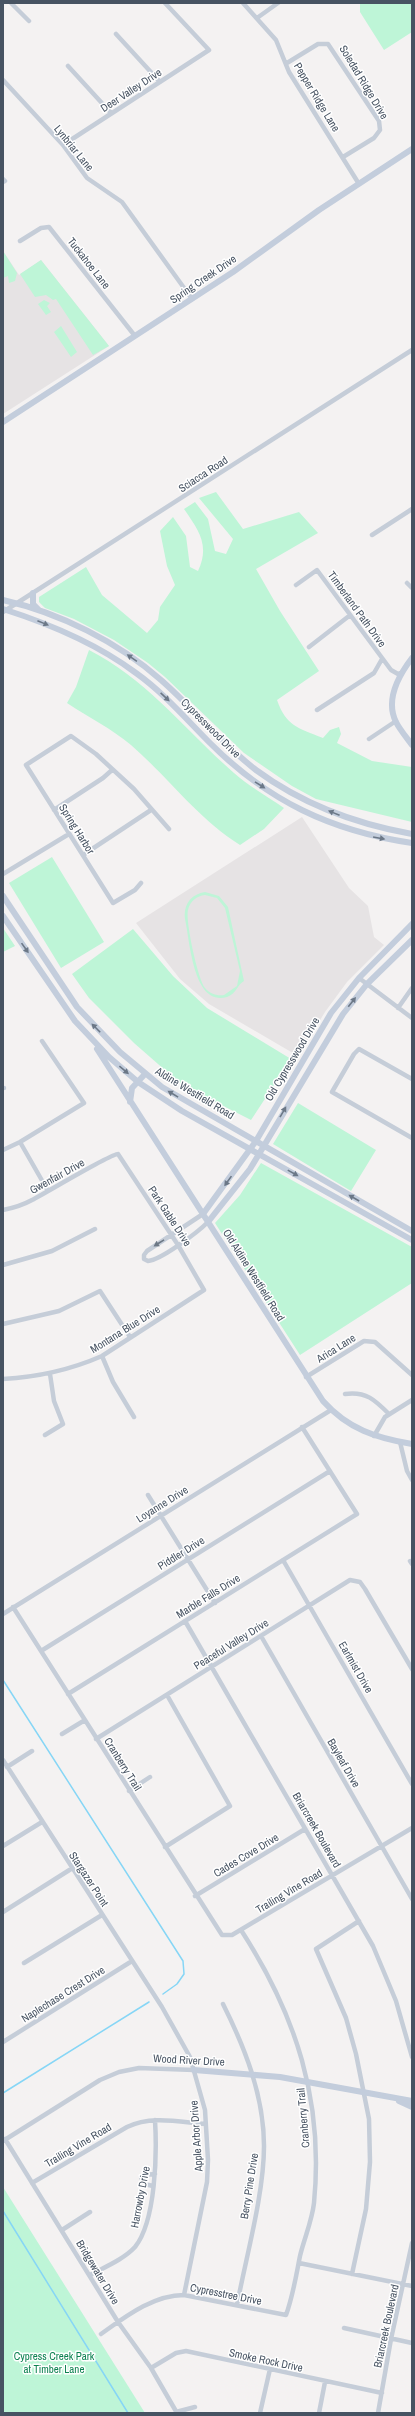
<svg xmlns="http://www.w3.org/2000/svg" width="415" height="2416" viewBox="0 0 415 2416" font-family="'Archivo Narrow',sans-serif">
<style>
.education{fill:#e6e3e4}
.green{fill:#bef5d7;fill-rule:evenodd}
.lines{fill:none;stroke-linecap:round;stroke-linejoin:round}
.stream{stroke:#86d6f6;stroke-width:1.5}
.street{stroke:#c5cdd8;stroke-width:4.5}
.secondary{stroke:#c3cddc;stroke-width:6}
.oneway{fill:#6c7887}
.oneway2{fill:#6d7885}
.labels{text-anchor:middle;dominant-baseline:central;stroke-width:3;stroke-linejoin:round;paint-order:stroke}
.street-label{font-size:11px;fill:#475362;stroke:#fff}
.park-label{font-size:11px;fill:#0d8251;stroke:#fff}
</style>
<rect width="100%" height="100%" fill="#f4f2f2"/>
<path class="education" d="M3,251L19,275L41,260L109,346L3,414Z
M302,817L349,888L368,906L374,937L384,945L347,982L325,1012L298,1056L209,1004L180,979L136,923Z"/>
<path class="green" d="M360,3H412V32L384,50L360,12Z
M3,251L17,273L15,281L9,283L8,276L3,278Z
M41,260L109,346L93,355L56,299L53,300L46,295L35,297L20,274Z
M44,300L50,303L47,306L51,312L46,315L38,304Z
M61,326L77,352L71,357L54,332Z
M216,492L243,529L299,512L318,533L256,569L280,611L319,671L277,700C286,726 298,728 323,738L330,730L339,727L341,734L337,743L372,761L412,767V822L316,799L292,786L244,753L165,677L148,663L114,640L74,619L45,608L39,602V597L86,567L102,595L147,633L158,620L160,607L175,585L167,566L160,531L173,517L186,536L190,567L198,571C210,545 199,531 184,509L195,502L208,519L215,551L226,554L233,539L199,498Z
M89,650C148,680 186,731 234,773C250,787 268,797 284,808L264,829L240,845C196,817 169,778 131,745C112,729 88,717 67,703L76,687Z
M52,857L104,942L61,968L9,883Z
M205,892L219,896L228,907L244,981C238,984 236,994 227,997C193,1007 190,941 185,919C183,905 191,894 205,892ZM205,895L217,898L225,908L240,971L237,986L224,995C217,996 210,994 205,988C198,980 185,920 188,910C190,901 197,896 205,895Z
M3,928L15,946L3,952Z
M133,929L173,976L207,1008L291,1059L251,1120L182,1085L134,1043L89,998L72,974Z
M298,1103L376,1150L351,1191L273,1144Z
M261,1163L412,1247V1283L300,1355L215,1223L240,1195Z
M3,2187L145,2413H3Z"/>
<g class="lines">
<path class="stream" d="M3,1680L183,1961L184,1974L177,1984L163,1994
M3,2093L149,2002
M3,2211L128,2413"/>
<path class="street" d="M11,3L29,21
M243,3L276,40L289,72L359,184
M257,18L278,3
M116,34L160,82
M287,63L318,44H328L379,121L380,130L374,138L343,157
M68,66L111,113
M3,80L63,145L87,178L122,202L192,299
M63,145L209,50L165,3
M3,179L5,181L3,182
M20,241L41,228L49,227L135,336
M372,535L412,509
M407,583L412,588
M296,585L317,570L391,670L398,674L401,673
M3,612L412,350
M309,647L349,616
M317,710L374,673L382,659
M369,739L396,721
M54,810L103,778L112,770
M83,855L151,810
M3,874L69,834
M141,883L135,890L113,903L26,765L71,736L96,754L134,789L169,829
M359,978L412,1018
M398,1008L412,988
M412,1079L359,1049L354,1054L332,1092L412,1138
M3,1088H4
M20,1142L48,1191
M3,1150L20,1142L84,1103L42,1041
M3,1210C13,1208 23,1205 32,1200C44,1194 112,1153 118,1154L178,1245L204,1290L102,1356C70,1370 39,1377 3,1379
M203,1214L147,1251L144,1255V1259L148,1261C161,1260 198,1232 208,1222
M3,1265L52,1251L95,1229
M3,1324L59,1311L100,1291L130,1337
M102,1356L113,1382L134,1417
M306,1377L364,1341L375,1342L412,1375
M345,1394C366,1391 375,1400 389,1414
M45,1435L63,1424L54,1401L50,1374
M374,1436L385,1417L412,1400
M400,1442L407,1471L412,1480
M148,1495L215,1603
M283,1560L412,1784
M410,1561L412,1564
M13,1607L222,1935H232L412,1828
M3,1614L331,1410
M185,1621L373,1946L396,2001L412,2057
M261,1636L412,1899
M41,1651L330,1471
M68,1694L357,1514L302,1427
M62,1734L85,1720
M96,1739L350,1580L360,1582L365,1589L412,1669
M3,1760L162,2007L190,2057L205,2110L208,2160L207,2182L184,2295
M7,1767L32,1751
M129,1791L150,1777
M3,1846L42,1822
M165,1847L230,1806L167,1695
M195,1896L305,1829
M3,1912L71,1869
M24,1963L102,1915
M223,2004C245,2048 264,2096 264,2146C264,2194 246,2257 237,2305
M3,2042L132,1961
M5,2139L118,2322L151,2368L177,2413
M3,2141L100,2080L119,2072L139,2068L194,2070
M32,2183L127,2127C151,2115 180,2122 205,2124
M153,2186L144,2184L141,2177L144,2175L155,2174
M62,2230L90,2212
M299,2263L412,2286
M352,2274L366,2209L370,2162L369,2119L356,2054L346,2018L316,1949L359,1921
M90,2275C105,2267 124,2259 135,2247C156,2221 157,2153 155,2120
M344,2328L412,2343
M101,2334C125,2317 153,2295 184,2295L286,2315C293,2296 296,2276 300,2256C304,2239 312,2221 314,2203C324,2101 296,2015 241,1930
M151,2368L176,2353L186,2351L382,2393
M176,2412L195,2407
M260,2413L270,2369
M319,2413L325,2382
M378,2413L391,2339L412,2243"/>
<path class="secondary" d="M3,422L233,272L319,210L412,149
M33,593V604L39,610
M3,600C60,613 118,642 161,680C194,709 221,743 256,770C302,804 356,824 412,834
M3,609C50,624 96,643 136,673C164,693 186,719 210,743C268,801 331,831 412,843
M412,658C399,675 385,700 396,722C400,730 407,738 412,745
M3,896L77,1007L120,1052L162,1087L412,1231
M3,916L75,1021L109,1057L138,1082L182,1111L412,1240
M97,1049L323,1401C348,1429 376,1438 412,1444
M130,1102L132,1088L145,1074
M203,1214L256,1141L331,1013L359,978L412,924
M208,1222L250,1169L343,1014L367,984L412,940
M194,2070L280,2077L412,2101
M399,2101L412,2107"/>
</g>
<defs><path id="oneway-solid" d="M-6-.8H1V-3.2L6.5 0L1 3.2V.8H-6Z"/></defs>
<g class="oneway">
<use href="#oneway-solid" transform="translate(43 623) rotate(22)"/>
<use href="#oneway-solid" transform="translate(132 658) rotate(-145)"/>
<use href="#oneway-solid" transform="translate(165 697) rotate(43)"/>
<use href="#oneway-solid" transform="translate(260 785) rotate(32)"/>
<use href="#oneway-solid" transform="translate(334 813) rotate(-158)"/>
<use href="#oneway-solid" transform="translate(379 838) rotate(10)"/>
<use href="#oneway-solid" transform="translate(25 948) rotate(55)"/>
<use href="#oneway-solid" transform="translate(352 1002) rotate(-52)"/>
<use href="#oneway-solid" transform="translate(96 1028) rotate(-135)"/>
<use href="#oneway-solid" transform="translate(124 1070) rotate(40)"/>
<use href="#oneway-solid" transform="translate(173 1094) rotate(-149)"/>
<use href="#oneway-solid" transform="translate(283 1112) rotate(-60)"/>
<use href="#oneway-solid" transform="translate(293 1173) rotate(29)"/>
<use href="#oneway-solid" transform="translate(228 1181) rotate(125)"/>
<use href="#oneway-solid" transform="translate(354 1198) rotate(-150)"/>
</g>
<use class="oneway2" href="#oneway-solid" transform="translate(159 1243) rotate(148)"/>
<g class="labels">
<g class="street-label">
<text transform="translate(364 82) rotate(59)">Soledad Ridge Drive</text>
<text transform="translate(131 90) rotate(-33)">Deer Valley Drive</text>
<text transform="translate(317 97) rotate(59)">Pepper Ridge Lane</text>
<text transform="translate(74 148) rotate(51)">Lynbriar Lane</text>
<text transform="translate(89 263) rotate(52)">Tuckahoe Lane</text>
<text transform="translate(203 279) rotate(-34)">Spring Creek Drive</text>
<text transform="translate(203 474) rotate(-33)">Sciacca Road</text>
<text transform="translate(357 609) rotate(54)">Timberland Path Drive</text>
<text transform="translate(211 728) rotate(45)">Cypresswood Drive</text>
<text transform="translate(77 829) rotate(58)">Spring Harbor</text>
<text transform="translate(292 1059) rotate(-59)">Old Cypresswood Drive</text>
<text transform="translate(195 1093) rotate(31)">Aldine Westfield Road</text>
<text transform="translate(57 1176) rotate(-29)">Gwenfair Drive</text>
<text transform="translate(170 1216) rotate(57)">Park Gable Drive</text>
<text transform="translate(254 1275) rotate(58)">Old Aldine Westfield Road</text>
<text transform="translate(125 1329) rotate(-32)">Montana Blue Drive</text>
<text transform="translate(336 1348) rotate(-32)">Arica Lane</text>
<text transform="translate(162 1504) rotate(-32)">Loyanne Drive</text>
<text transform="translate(181 1553) rotate(-32)">Piddler Drive</text>
<text transform="translate(208 1596) rotate(-32)">Marble Falls Drive</text>
<text transform="translate(231 1644) rotate(-32)">Peaceful Valley Drive</text>
<text transform="translate(356 1667) rotate(60)">Earlmist Drive</text>
<text transform="translate(344 1763) rotate(60)">Bayleaf Drive</text>
<text transform="translate(123 1764) rotate(58)">Cranberry Trail</text>
<text transform="translate(317 1830) rotate(60)">Briarcreek Boulevard</text>
<text transform="translate(246 1855) rotate(-31)">Cades Cove Drive</text>
<text transform="translate(89 1879) rotate(57)">Stargazer Point</text>
<text transform="translate(289 1891) rotate(-31)">Trailing Vine Road</text>
<text transform="translate(63 1994) rotate(-32)">Naplechase Crest Drive</text>
<text transform="translate(189 2060) rotate(3)">Wood River Drive</text>
<text transform="translate(303 2118) rotate(-95)">Cranberry Trail</text>
<text transform="translate(196 2136) rotate(-94)">Apple Arbor Drive</text>
<text transform="translate(78 2145) rotate(-31)">Trailing Vine Road</text>
<text transform="translate(249 2186) rotate(-81)">Berry Pine Drive</text>
<text transform="translate(140 2197) rotate(-79)">Harrowby Drive</text>
<text transform="translate(98 2272) rotate(59)">Bridgewater Drive</text>
<text transform="translate(226 2294) rotate(11)">Cypresstree Drive</text>
<text transform="translate(386 2326) rotate(-78)">Briarcreek Boulevard</text>
<text transform="translate(266 2360) rotate(12)">Smoke Rock Drive</text>
</g>
<g class="park-label">
<text x="54" y="2356">Cypress Creek Park<tspan x="54" dy="13">at Timber Lane</tspan></text>
</g>
</g>
<rect width="415" height="2416" fill="none" stroke="#475362" stroke-width="8"/>
</svg>
